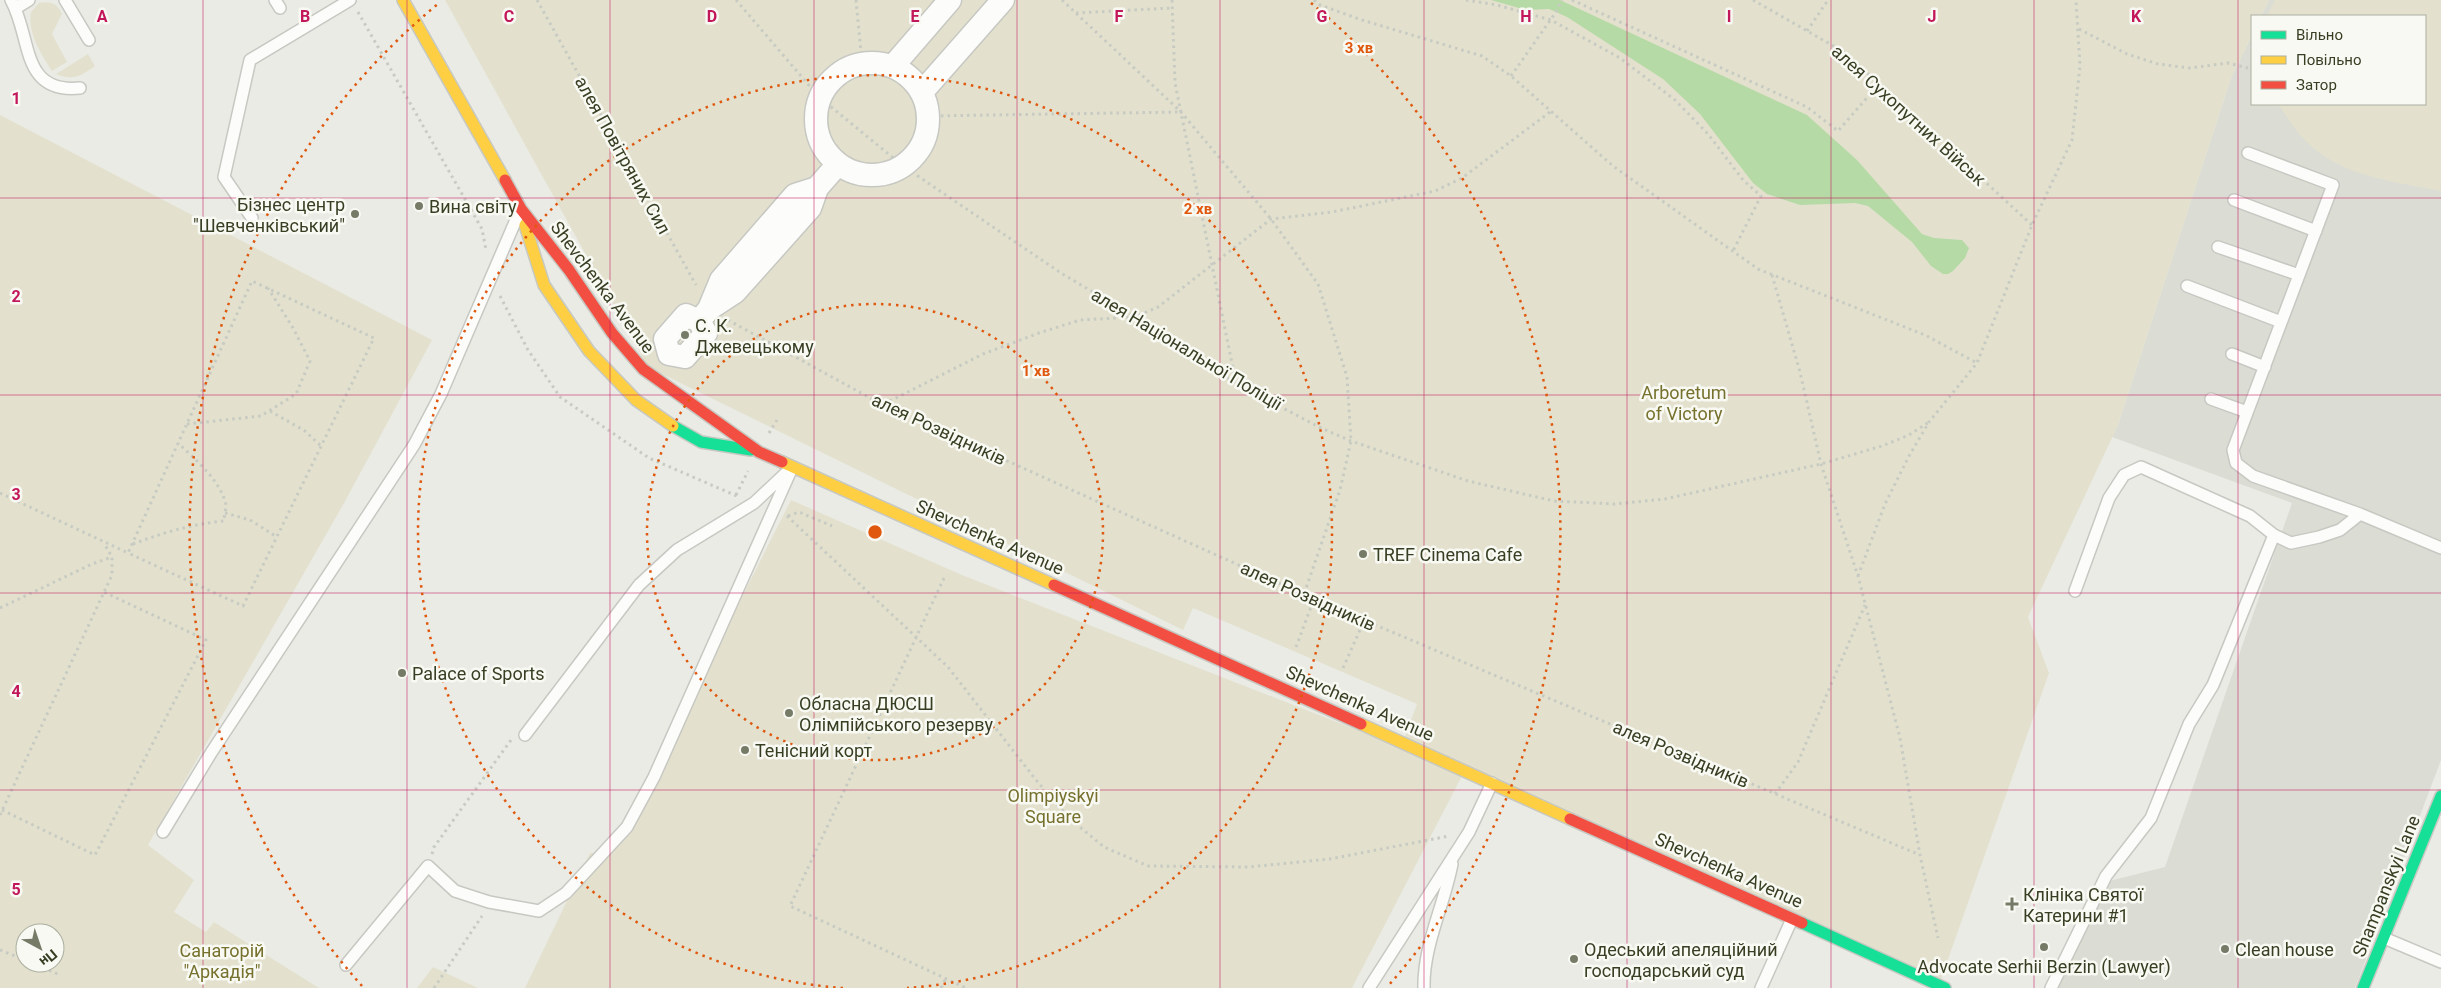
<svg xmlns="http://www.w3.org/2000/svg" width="2441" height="988" viewBox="0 0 2441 988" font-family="Roboto,sans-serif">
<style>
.built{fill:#dbdcd3}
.green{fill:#e3e1ce;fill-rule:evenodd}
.water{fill:#b6daa6}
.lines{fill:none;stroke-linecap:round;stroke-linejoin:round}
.lane-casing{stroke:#c7c8c2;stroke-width:14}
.street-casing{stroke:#c7c8c2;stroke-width:25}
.fast-casing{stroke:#c7c8c1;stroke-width:14}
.slow-casing{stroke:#c7c8c1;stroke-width:14}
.jam-casing{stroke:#c7c8c1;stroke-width:14}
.path{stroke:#c7cbc2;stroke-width:3;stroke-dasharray:2.5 4;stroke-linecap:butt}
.lane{stroke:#fcfcfb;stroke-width:11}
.street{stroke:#fcfcfb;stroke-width:22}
.fast{stroke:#16e098;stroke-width:11}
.slow{stroke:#ffcf43;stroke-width:11}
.jam{stroke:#f24e42;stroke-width:11}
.grid{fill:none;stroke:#c2185b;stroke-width:1;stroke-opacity:0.55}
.ring{fill:none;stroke:#df580d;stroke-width:2.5;stroke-dasharray:2.5 5}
.poi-dot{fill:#767b67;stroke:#f9f9f4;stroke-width:2}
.labels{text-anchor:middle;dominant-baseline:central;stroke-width:5;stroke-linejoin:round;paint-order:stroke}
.street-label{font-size:18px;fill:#373f23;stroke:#f9f9f4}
.poi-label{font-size:18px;fill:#373f23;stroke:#f9f9f4;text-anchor:start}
.park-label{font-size:18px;fill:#76712d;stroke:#f9f9f4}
.grid-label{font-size:16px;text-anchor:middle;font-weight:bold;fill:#c2185b;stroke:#f9f9f4;stroke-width:5;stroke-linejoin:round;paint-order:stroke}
.centre{fill:#df580d;stroke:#f9f9f4;stroke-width:2.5}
.ring-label{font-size:15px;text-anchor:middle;font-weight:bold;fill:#df580d;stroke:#f9f9f4;stroke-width:5;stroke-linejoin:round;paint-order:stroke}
</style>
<rect width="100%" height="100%" fill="#eaebe5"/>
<path class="built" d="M2269,0H2441V760L2355,988H2056L2109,881L2165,867L2292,503L2112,437L2118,425L2231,78L2252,35V104H2425V16H2261Z"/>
<path class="green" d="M445,0H2269L2261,16H2252V35L2231,78L2118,425L2028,617L2049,673L1940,982L1405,737L1417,704L1193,608L1183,630L648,367Z
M2275,0H2441V191C2392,181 2339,177 2303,138C2293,128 2286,115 2278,104H2425V16H2267Z
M39,3C49,1 58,3 62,14L52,34L67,62L52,71C41,54 27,32 31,12Z
M88,54L95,66C81,76 73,81 56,74Z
M0,115L432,340L343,505L148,845L194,880L174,912L206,932L214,922L319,988H0ZM25,933H55V963H25Z
M791,500L962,575L1464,772L1352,988H525L590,853L613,852Z
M433,967L478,988H417Z"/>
<path class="water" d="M1491,0H1560L1807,115L1857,160L1922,234L1934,238L1962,240L1969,248L1965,258L1953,271L1948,274H1943L1931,266L1912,242L1868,206L1855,203L1800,205L1767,194L1753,183L1700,114L1663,79L1567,17L1549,9L1526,10Z"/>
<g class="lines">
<defs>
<path id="lane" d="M11,0C32,37 20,94 80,88
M65,0L89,40
M275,0L280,8
M16,8L29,0
M2248,153L2333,185L2233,450L2236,463L2253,476L2360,514L2441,548
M2234,200L2316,231
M252,218L224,177L250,60L350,0
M2218,247L2299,275
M2187,286L2281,322
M2232,354L2265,367
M2211,399L2247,412
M2075,591L2109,498L2124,475L2141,467L2250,516L2274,535L2291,543L2319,537L2340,530L2360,514
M525,735L639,585L677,550L754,503L787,472
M163,832L211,753L414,445L441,394L518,215
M2384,938L2441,962
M346,965L428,866L455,891L489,902L539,911L566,893L627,827L654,777L792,468
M1369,988L1469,832L1492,783
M1424,988C1423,946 1444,906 1452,864
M1761,988L1792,919
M2051,988L2106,876L2151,818L2189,724L2213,685L2274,535"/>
<path id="street" d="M816 119a56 56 0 1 1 112 0a56 56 0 1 1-112 0Z
M893,66L950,0
M922,92L1003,0
M709,309L721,280L795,195L817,188
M686,315L699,321L706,333L685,357L669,354L665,339Z
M699,321L709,309L735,292L810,208L817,188L838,164"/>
<path id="fast" d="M673,426L701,442L751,450
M1802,923L1945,988
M2363,988L2441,796"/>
<path id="slow" d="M403,0L505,180
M525,225L544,285L589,351L636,400L673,426
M782,462L1054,585
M1361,724L1570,819"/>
<path id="jam" d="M505,180L521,209L569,270L612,333L643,369L759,452L782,462
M1054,585L1361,724
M1570,819L1802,923"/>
</defs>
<use href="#lane" class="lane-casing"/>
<use href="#street" class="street-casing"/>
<use href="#fast" class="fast-casing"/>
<use href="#slow" class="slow-casing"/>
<use href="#jam" class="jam-casing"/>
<path class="path" d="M537,0L696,285
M736,0L819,97L903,166L1061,273L1135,317L1237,384L1321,428L1351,441L1468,481L1554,501L1615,504L1665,499L1821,464L1882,446L1909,435L1929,422
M856,0L862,63
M1062,0L1181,112L1271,219L1318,284L1347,377L1351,441L1340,490L1304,594
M1172,0L1175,83L1236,383
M1314,0L1320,5L1362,20L1482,56L1511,76L1613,166L1758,269L1925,335L1977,363
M1466,0L1497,5L1551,20L1620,58L1675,100L1708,134L1743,180L1761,196L1733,251
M1572,0L1807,107L1838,131L1879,84
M1753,0L1844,52L2032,225
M358,12L482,229L486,250
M1076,13L1172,8
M2079,29L2127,54L2158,64L2190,68L2228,63L2252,69
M1807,31L1828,0
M1511,76L1556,12L1562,0
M928,116L1180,112
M1772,275L1800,372L1821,464L1858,576L1900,738L1920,855L1938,938
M500,296L528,350L560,397L649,458L737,496
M728,320L883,405L1314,599L1920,855
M884,404L983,354L1039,333L1080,320L1135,317L1158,307L1271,219L1332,212L1435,191L1462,178L1550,112
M270,411L305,431L321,446
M187,424L261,416L296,394L310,361L293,328L268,288
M769,433L777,420
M0,493L128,553L252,281L374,338L243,606L128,553
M736,495L748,471
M225,513L250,520L277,537
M787,516L948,667L1036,780L1069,818L1104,847L1148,866L1248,867L1330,859L1449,836
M788,516L799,512L832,526
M133,544C162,533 192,524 224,521C224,516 226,510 226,505C221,481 195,459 178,443
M1858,576L1885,504L1909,456L1929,422L1977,363L2032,225L2072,140L2080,66L2076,0
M944,578L790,906L966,988
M0,608L92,564L112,557
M1296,647L1314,599
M1343,668L1364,621
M1775,794L1798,762L1865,605
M2,810L95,855L206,640L104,592
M0,815L112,575V557L105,545
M432,854L434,847L511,740
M0,950L25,960
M31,963L60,975
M434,988L482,916
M941,988L945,980"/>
<use href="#lane" class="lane"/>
<use href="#street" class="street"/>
<use href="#fast" class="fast"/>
<use href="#slow" class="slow"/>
<use href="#jam" class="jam"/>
</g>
<path class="grid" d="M203,0V988M407,0V988M610,0V988M814,0V988M1017,0V988M1220,0V988M1424,0V988M1627,0V988M1831,0V988M2034,0V988M2238,0V988M0,198H2441M0,395H2441M0,593H2441M0,790H2441"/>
<g class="ring">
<circle cx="875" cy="532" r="228"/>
<path d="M843 988A457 457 0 1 1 907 988"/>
<path d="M362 986A685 685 0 0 1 439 3M1311 3A685 685 0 0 1 1388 986"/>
</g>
<g class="poi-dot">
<circle cx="419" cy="206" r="5"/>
<circle cx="355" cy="214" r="5"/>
<circle cx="685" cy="335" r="5"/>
<circle cx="1363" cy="554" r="5"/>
<circle cx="402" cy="673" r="5"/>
<circle cx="789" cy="713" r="5"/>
<circle cx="745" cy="750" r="5"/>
<path d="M2009.5 896.5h5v5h5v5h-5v5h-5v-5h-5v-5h5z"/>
<circle cx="2044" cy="947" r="5"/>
<circle cx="2225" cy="949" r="5"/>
<circle cx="1574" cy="959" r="5"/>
</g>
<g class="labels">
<g class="street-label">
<text transform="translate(1909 115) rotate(42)">алея Сухопутних Військ</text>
<text transform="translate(623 155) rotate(61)">алея Повітряних Сил</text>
<text transform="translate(603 287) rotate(53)">Shevchenka Avenue</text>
<text transform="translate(1187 349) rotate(31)">алея Національної Поліції</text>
<text transform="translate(939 429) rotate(25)">алея Розвідників</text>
<text transform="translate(990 537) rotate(24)">Shevchenka Avenue</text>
<text transform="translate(1308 596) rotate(24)">алея Розвідників</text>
<text transform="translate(1360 703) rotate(24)">Shevchenka Avenue</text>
<text transform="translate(1681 754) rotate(23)">алея Розвідників</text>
<text transform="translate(1729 870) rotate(24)">Shevchenka Avenue</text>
<text transform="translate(2386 886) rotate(-68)">Shampanskyi Lane</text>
</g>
<g class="poi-label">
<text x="345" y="204" text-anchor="end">Бізнес центр<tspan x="345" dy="21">"Шевченківський"</tspan></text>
<text x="429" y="206">Вина світу</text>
<text x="695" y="325">С. К.<tspan x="695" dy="21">Джевецькому</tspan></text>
<text x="1373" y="554">TREF Cinema Cafe</text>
<text x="412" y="673">Palace of Sports</text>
<text x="799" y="703">Обласна ДЮСШ<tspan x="799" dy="21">Олімпійського резерву</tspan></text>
<text x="755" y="750">Тенісний корт</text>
<text x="2023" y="894">Клініка Святої<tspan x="2023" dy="21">Катерини #1</tspan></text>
<text x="1584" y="949">Одеський апеляційний<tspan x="1584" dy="21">господарський суд</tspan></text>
<text x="2235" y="949">Clean house</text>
<text x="2044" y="966" text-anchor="middle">Advocate Serhii Berzin (Lawyer)</text>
</g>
<g class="park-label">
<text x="1684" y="392">Arboretum<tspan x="1684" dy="21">of Victory</tspan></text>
<text x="1053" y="795">Olimpiyskyi<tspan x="1053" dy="21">Square</tspan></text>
<text x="222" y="950">Санаторій<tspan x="222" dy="21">"Аркадія"</tspan></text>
</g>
</g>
<g class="grid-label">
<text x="102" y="22">A</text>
<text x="305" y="22">B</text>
<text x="509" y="22">C</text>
<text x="712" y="22">D</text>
<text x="915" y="22">E</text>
<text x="1119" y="22">F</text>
<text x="1322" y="22">G</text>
<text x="1526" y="22">H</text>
<text x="1729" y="22">I</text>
<text x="1932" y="22">J</text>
<text x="2136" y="22">K</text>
<text x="16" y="104">1</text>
<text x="16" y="302">2</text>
<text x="16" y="500">3</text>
<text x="16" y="697">4</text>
<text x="16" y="895">5</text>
</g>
<circle cx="875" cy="532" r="8" class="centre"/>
<g class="ring-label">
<text x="1359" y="53">3 хв</text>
<text x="1198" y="214">2 хв</text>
<text x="1036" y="376">1 хв</text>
</g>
<rect x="2251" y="15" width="175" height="90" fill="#f9f9f4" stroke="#abafa0"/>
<rect x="2261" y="31" width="25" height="8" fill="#16e098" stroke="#abafa0"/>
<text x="2296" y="40" font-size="15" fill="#373f23">Вільно</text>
<rect x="2261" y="56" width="25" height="8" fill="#ffcf43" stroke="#abafa0"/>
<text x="2296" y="65" font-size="15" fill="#373f23">Повільно</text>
<rect x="2261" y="81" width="25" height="8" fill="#f24e42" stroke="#abafa0"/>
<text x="2296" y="90" font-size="15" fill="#373f23">Затор</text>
<g transform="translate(40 948) rotate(140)"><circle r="24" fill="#f9f9f4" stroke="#abafa0"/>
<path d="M0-4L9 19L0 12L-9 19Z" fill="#767b67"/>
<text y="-8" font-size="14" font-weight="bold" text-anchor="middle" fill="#373f23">Пн</text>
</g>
</svg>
